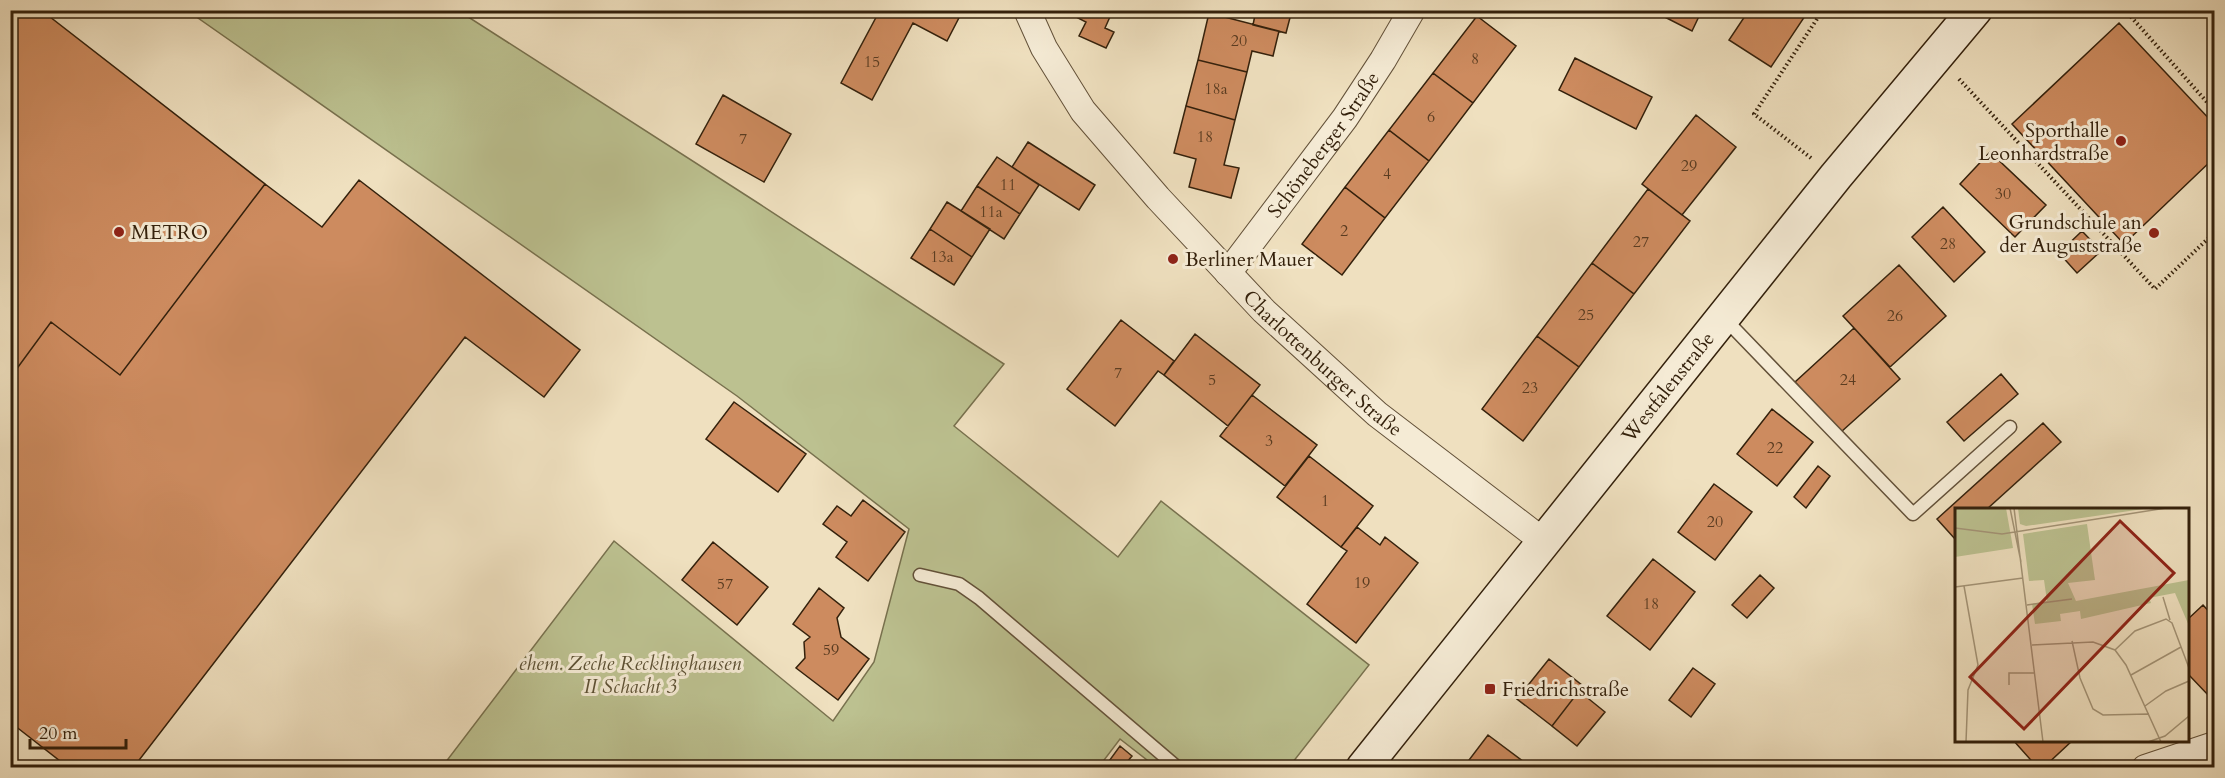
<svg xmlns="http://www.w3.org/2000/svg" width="2225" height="778" viewBox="0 0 2225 778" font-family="Cardo,serif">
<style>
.green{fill:#bcc190;stroke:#78714e;stroke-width:1.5}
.building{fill:#cd8b5f;stroke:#34210c;stroke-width:1.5}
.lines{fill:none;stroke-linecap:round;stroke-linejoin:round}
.service-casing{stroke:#635139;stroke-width:15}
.minor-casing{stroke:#635139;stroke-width:28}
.secondary-casing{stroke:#34210c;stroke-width:36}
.path{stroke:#34210c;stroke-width:4;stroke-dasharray:1.5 3;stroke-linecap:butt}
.service{stroke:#f5ebd5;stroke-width:12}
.minor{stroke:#f5ebd5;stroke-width:26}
.secondary{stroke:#f5ebd5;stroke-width:33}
.poi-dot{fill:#8f2418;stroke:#f5ebd5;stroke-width:2}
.labels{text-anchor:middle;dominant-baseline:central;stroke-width:6;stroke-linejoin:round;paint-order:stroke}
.number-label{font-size:16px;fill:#5a3c21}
.poi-label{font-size:20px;fill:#34210c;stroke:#f5ebd5;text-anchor:start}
.street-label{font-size:20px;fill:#34210c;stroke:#f5ebd5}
.park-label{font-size:20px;font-style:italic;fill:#5d5134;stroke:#f5ebd5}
.inset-road{fill:none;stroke:#a49477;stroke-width:1.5}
.view{fill:#8f2418;fill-opacity:0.15;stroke:#8f2418;stroke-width:3}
.inset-edge{fill:none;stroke:#34210c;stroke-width:3}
</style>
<rect width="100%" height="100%" fill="#efe0bf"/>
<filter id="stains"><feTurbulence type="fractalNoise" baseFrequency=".00333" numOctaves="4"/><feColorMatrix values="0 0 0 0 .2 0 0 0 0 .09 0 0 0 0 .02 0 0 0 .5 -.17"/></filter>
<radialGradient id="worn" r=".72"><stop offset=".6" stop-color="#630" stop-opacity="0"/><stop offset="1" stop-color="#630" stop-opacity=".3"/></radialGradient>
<path class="green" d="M358,10L365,15L367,11H459L758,203L1004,364L954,426L1118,557L1161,501L1369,665L1289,767H1156L1120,739L1098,768L442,767L614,541L833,721L874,662L909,529L737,396L188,11Z"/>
<path class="building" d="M10,10H41L265,184L120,375L51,322L10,378Z
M880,10H963L947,41L913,23L872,100L841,83Z
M1077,10H1113L1105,28L1114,32L1106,48L1079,36L1086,22L1074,16Z
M1256,10H1292L1286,33L1253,25Z
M1651,10H1702L1692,31Z
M1749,10H1809L1771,67L1729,40Z
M1209,13L1279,31L1273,56L1252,51L1247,72L1198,60Z
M1477,16L1516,46L1473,103L1433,73Z
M2119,23L2214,124V158L2124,244L2012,124Z
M1575,58L1652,97L1636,129L1559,90Z
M1198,60L1247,72L1235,120L1186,106Z
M1433,73L1473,103L1429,161L1389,130Z
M723,95L791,134L764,182L696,144Z
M1186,106L1235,120L1224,165L1239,168L1231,198L1189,187L1196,159L1174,153Z
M1696,115L1736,147L1682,215L1642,184Z
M1389,130L1429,161L1385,218L1345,187Z
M1028,142L1095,185L1079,210L1012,167Z
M1990,152L2046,205L2015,237L1960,184Z
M997,157L1039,185L1020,214L977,186Z
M359,180L580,350L544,397L465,337L133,768H69L10,722V378L51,322L120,375L265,184L322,227Z
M977,186L1020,214L1004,239L961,211Z
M1345,187L1385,218L1342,275L1302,244Z
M1648,189L1690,221L1634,294L1592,263Z
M947,202L990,229L972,257L930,229Z
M1943,207L1985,252L1954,282L1912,237Z
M930,229L972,257L954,285L911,258Z
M2082,231L2101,251L2077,273L2059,253Z
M1592,263L1634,294L1579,367L1537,336Z
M1899,265L1946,316L1890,367L1843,316Z
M1121,320L1174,361L1164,375L1158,371L1115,426L1067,389Z
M1854,328L1900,379L1841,432L1795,382Z
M1195,334L1260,385L1228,426L1164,375Z
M1537,336L1579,367L1523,441L1482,409Z
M2001,374L2018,394L1964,441L1947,422Z
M1252,395L1317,445L1285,486L1220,436Z
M734,402L806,454L778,492L706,439Z
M1772,409L1813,442L1777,486L1737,454Z
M2043,423L2061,442L1987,509H1956V537L1955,539L1937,519Z
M1309,456L1373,506L1341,547L1277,497Z
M1818,466L1830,476L1806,508L1794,497Z
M1714,484L1752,512L1715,560L1678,532Z
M863,500L905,532L868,581L836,557L847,542L823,524L837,506L851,516Z
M1357,527L1380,545L1385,537L1418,563L1356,643L1307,604L1347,551L1341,547Z
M713,542L768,587L737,625L682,580Z
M1653,559L1695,592L1650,650L1607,616Z
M1760,575L1774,588L1747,618L1732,605Z
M819,588L844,608L837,618L841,637L869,659L838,700L796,668L805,658L804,642L810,637L793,624Z
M2203,605L2214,617V691L2209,696L2188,674V619Z
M1549,659L1583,686L1552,726L1517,699Z
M1693,668L1715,684L1691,717L1669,700Z
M1579,691L1605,712L1577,746L1552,726Z
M1488,735L1532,768H1463Z
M2013,740H2073L2043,768H2038Z
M1120,746L1132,756L1122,768H1104Z"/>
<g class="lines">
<defs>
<path id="service" d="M1723,317L1913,514L2010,427
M920,575L959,584L979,598L1178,768"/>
<g id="minor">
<path id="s1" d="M1027,10L1044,48L1083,111L1158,198L1264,311L1377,414L1543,541"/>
<path id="s2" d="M1228,273L1345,118L1383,60L1412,10"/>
<path d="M2145,768L2214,745"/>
</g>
<g id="secondary">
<path id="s3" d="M1363,768L1836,176L1975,10"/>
</g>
</defs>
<use href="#service" class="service-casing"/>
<use href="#minor" class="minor-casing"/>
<use href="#secondary" class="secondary-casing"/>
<path class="path" d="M2125,10L2214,110
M1959,79L2155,289L2214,233
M1811,158L1754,114L1823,10"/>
<use href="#service" class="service"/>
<use href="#minor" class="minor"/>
<use href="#secondary" class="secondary"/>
</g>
<g class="poi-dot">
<circle cx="2121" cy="141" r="6"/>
<circle cx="119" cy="232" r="6"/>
<circle cx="2154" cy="233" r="6"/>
<circle cx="1173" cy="259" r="6"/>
<rect x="1484" y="683" width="12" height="12" rx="3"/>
</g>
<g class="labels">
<g class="number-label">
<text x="1239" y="41">20</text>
<text x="1475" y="59">8</text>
<text x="872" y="62">15</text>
<text x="1216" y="89">18a</text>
<text x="1431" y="117">6</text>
<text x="1205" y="137">18</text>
<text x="743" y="139">7</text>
<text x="1689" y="166">29</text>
<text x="1387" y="174">4</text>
<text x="1008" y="185">11</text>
<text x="2003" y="194">30</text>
<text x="991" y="212">11a</text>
<text x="1344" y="231">2</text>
<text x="1641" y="242">27</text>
<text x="1948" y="244">28</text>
<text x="942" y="257">13a</text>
<text x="1586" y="315">25</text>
<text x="1895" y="316">26</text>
<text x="1118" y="373">7</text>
<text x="1212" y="380">5</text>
<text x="1848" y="380">24</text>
<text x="1530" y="388">23</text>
<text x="1269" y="441">3</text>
<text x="1775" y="448">22</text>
<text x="1325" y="501">1</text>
<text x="1715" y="522">20</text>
<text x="1362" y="583">19</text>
<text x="725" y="584">57</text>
<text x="1651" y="604">18</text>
<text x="831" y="650">59</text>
</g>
<g class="poi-label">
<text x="2109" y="130" text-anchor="end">Sporthalle<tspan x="2109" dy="23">Leonhardstraße</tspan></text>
<text x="2142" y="222" text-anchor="end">Grundschule an<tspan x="2142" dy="23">der Auguststraße</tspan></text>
<text x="131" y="232">METRO</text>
<text x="1185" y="259">Berliner Mauer</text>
<text x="1502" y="689">Friedrichstraße</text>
</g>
<g class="street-label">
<text stroke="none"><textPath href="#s2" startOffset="160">Schöneberger Straße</textPath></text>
<text stroke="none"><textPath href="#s1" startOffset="464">Charlottenburger Straße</textPath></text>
<text stroke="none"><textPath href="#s3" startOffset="488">Westfalenstraße</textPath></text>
</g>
<g class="park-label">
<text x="630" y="663">ehem. Zeche Recklinghausen<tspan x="630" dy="23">II Schacht 3</tspan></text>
</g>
</g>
<g transform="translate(1955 508)">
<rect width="234" height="234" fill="#efe0bf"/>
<path d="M0,0H51L58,40L0,49ZM63,0H195L71,18L65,16ZM132,16L140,72L113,75L121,93L234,72V118L220,85L194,90L196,95L126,111L125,103L105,106L106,113L80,116L77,96L92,93L89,72L74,73L68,26Z" fill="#bcc190"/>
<path class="inset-road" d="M55,0L66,54M59,0L88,234M0,20L47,26L211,0M9,78L23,157L13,182L11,234M0,79L68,70M208,89L215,112M72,97L117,91M117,133L125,170L138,201L148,207L194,206M77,137L138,134L160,142L171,157L206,234M160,142L180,123L211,111L217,115L234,160M176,167L226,139M54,177V165H79M190,198L211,183L234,173M193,234L210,228L234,208"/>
<path class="view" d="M165,13L219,65L69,221L15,169Z"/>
<rect width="234" height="234" class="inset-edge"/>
</g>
<rect width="2225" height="778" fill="none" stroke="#efe0bf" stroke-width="36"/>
<rect x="12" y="12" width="2201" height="754" fill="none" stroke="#34210c" stroke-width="3"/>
<rect x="18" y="18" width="2189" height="742" fill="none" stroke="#34210c" stroke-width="1.5"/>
<path d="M30 739v9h96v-9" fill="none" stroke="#34210c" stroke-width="3"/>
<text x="39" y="739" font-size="18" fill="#34210c" stroke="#f5ebd5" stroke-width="4.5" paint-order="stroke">20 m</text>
<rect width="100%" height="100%" filter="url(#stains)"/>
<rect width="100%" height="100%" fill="url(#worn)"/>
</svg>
